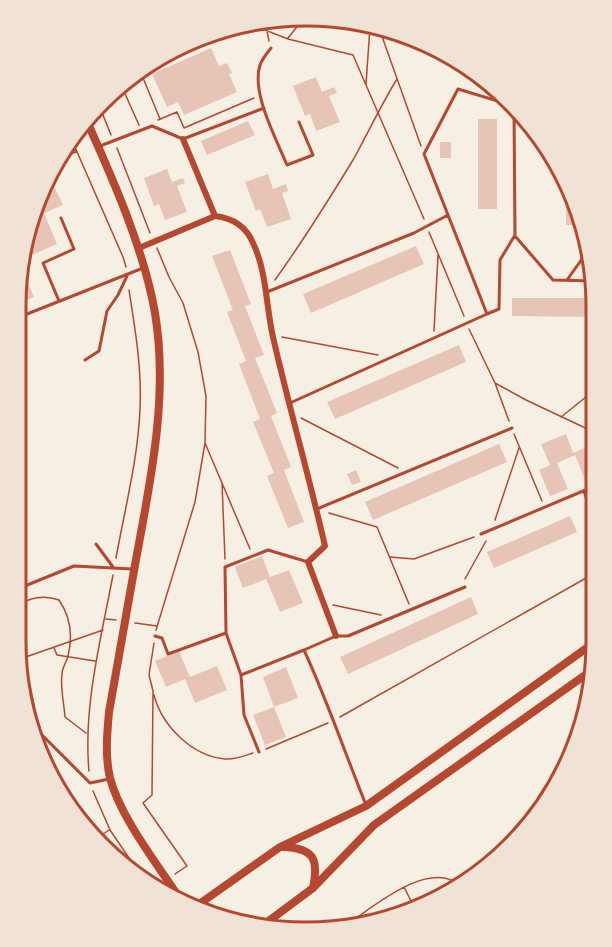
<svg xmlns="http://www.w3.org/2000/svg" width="612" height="947" viewBox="0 0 612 947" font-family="Montserrat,sans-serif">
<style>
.building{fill:#e6c5b7}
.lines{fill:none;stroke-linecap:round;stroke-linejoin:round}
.path{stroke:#b5482f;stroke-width:1.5}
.service{stroke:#b5482f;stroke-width:3}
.minor{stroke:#b5482f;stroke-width:6}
.tertiary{stroke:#b5482f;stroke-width:8}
.rim{fill:none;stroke:#b5482f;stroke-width:3}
</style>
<rect width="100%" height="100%" fill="#f6efe4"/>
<path class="building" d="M211,48L219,66L227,63L232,73L229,74L237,92L184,115L178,102L167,107L152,74Z
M316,77L322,92L334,87L337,93L329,96L340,122L316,131L310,114L305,116L293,86Z
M478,119H497V209H478Z
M248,121L255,135L207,155L201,141Z
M440,142H451V158H440Z
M167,169L172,182L183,178L185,183L177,186L187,212L165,220L159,204L154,206L144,178Z
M268,174L273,189L286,184L288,191L282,193L291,219L267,227L260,209L256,211L245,182Z
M566,177H567L580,225H566Z
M54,186L63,205L44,213L57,244L20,260L41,191Z
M416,246L424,264L311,313L303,294Z
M230,250L251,304L245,306L264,355L255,358L277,413L271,416L291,467L284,470L304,522L288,528L267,476L274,473L253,422L260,419L239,364L246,361L227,312L233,310L212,256Z
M19,262L34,297L17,304L18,268Z
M512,298H596V317L512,316Z
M459,345L466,362L335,419L327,402Z
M566,434L573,453L592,445L596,453L595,478L586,482L575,455L557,463L568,489L550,496L539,470L550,465L541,444Z
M499,444L507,462L373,520L365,502Z
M356,470L361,482L352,485L347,474Z
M570,516L577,532L494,568L487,552Z
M262,556L270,577L289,570L303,603L280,612L266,579L243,588L235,567Z
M471,597L478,614L348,674L340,657Z
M179,651L190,677L217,666L227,690L195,703L185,679L166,687L155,661Z
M286,667L298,698L274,707L263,677Z
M274,707L286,737L265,745L253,715Z"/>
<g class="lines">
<path class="path" d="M265,21L269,41
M252,25L288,39L353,55L424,219
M379,28L421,146
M288,38L304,18
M153,63L233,31
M141,73L160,119
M366,84L370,27
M122,87L139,125
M99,105L111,135
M158,120L177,112L184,128L254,98
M71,138L123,257L126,267
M66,146L76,151
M117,148L150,233
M57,159L76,152
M429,232L464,316
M275,280C303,241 328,201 353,160C368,133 381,105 397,79
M469,329L495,383L509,421
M434,331L438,255
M282,337L378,355
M495,383L526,400L596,433
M561,417L596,389
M301,418L398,468
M514,434L542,501
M205,443L250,549
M222,483L225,559
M329,513L377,527L409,604
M495,520L519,448
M390,557L414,559L474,537
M116,558C125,508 138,459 140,409C142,368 135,329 129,290
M465,579L486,541
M333,605L381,615
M15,606C31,598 43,594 59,600C70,616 73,636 68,656C67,662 62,667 62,674C60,687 64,703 65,717L86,733
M106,619L116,620
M135,623L157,626
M156,630L195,502L205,443L206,396L198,352L183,303L169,277L157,248
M15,637L20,659L103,630
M154,643L149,675L153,691L152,795L143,803L187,866L175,874
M54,648L57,655L95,661
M24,658L38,724
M154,695C162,726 192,756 225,759C234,760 244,756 253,753
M340,717L595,573
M266,749L328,723
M89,771C83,706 101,639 113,575
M93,791L110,830L144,880
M97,838L109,830
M404,887L414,907
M345,926C373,907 429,858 461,886"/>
<path class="service" d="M271,48C267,53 262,59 260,65C251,93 276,138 287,165L313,155L299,122
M100,146L152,126L183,139L264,108
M515,236L553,280L595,281
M567,280L587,252
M267,292L414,233L448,215
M59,301L43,263L74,249L61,218
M487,314L499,309L500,260L515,235L514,109
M17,318L143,268
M85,360L99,351L107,311L118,295L127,276
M290,403L487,314L424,154L458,89L511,105
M584,491L595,524
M317,509L512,428
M481,534L595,486
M96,544L113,567
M15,590L74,566L132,569
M155,636L162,638L168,654L226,633
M304,650L241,675L226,633L225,567L268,550L308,562
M241,675L244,715L259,752
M30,734L39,732L90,783L109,779
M366,805C345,753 327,700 304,650L336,636H348L465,587"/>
<path class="minor" d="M183,139L215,216C232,218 246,226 253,243C267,272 266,307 273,337C289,407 309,476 325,546L308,562L336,636
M139,248L215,216"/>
<path class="tertiary" d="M85,117C112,177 144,249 155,313C169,397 150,483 135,565C126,614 118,663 109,712C107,734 105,756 110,778C120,817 158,865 180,899
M283,847C314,848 319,859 313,888
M195,907L280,847L366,806L595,642
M262,926L313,888L374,825L595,668"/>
</g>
<path d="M0 0H612V947H0ZM306 26H306A280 280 0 0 1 586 306V642A280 280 0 0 1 306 922H306A280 280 0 0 1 26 642V306A280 280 0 0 1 306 26Z" fill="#f1e2d6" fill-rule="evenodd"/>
<path class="rim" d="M306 26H306A280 280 0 0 1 586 306V642A280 280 0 0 1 306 922H306A280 280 0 0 1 26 642V306A280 280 0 0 1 306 26Z"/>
</svg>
